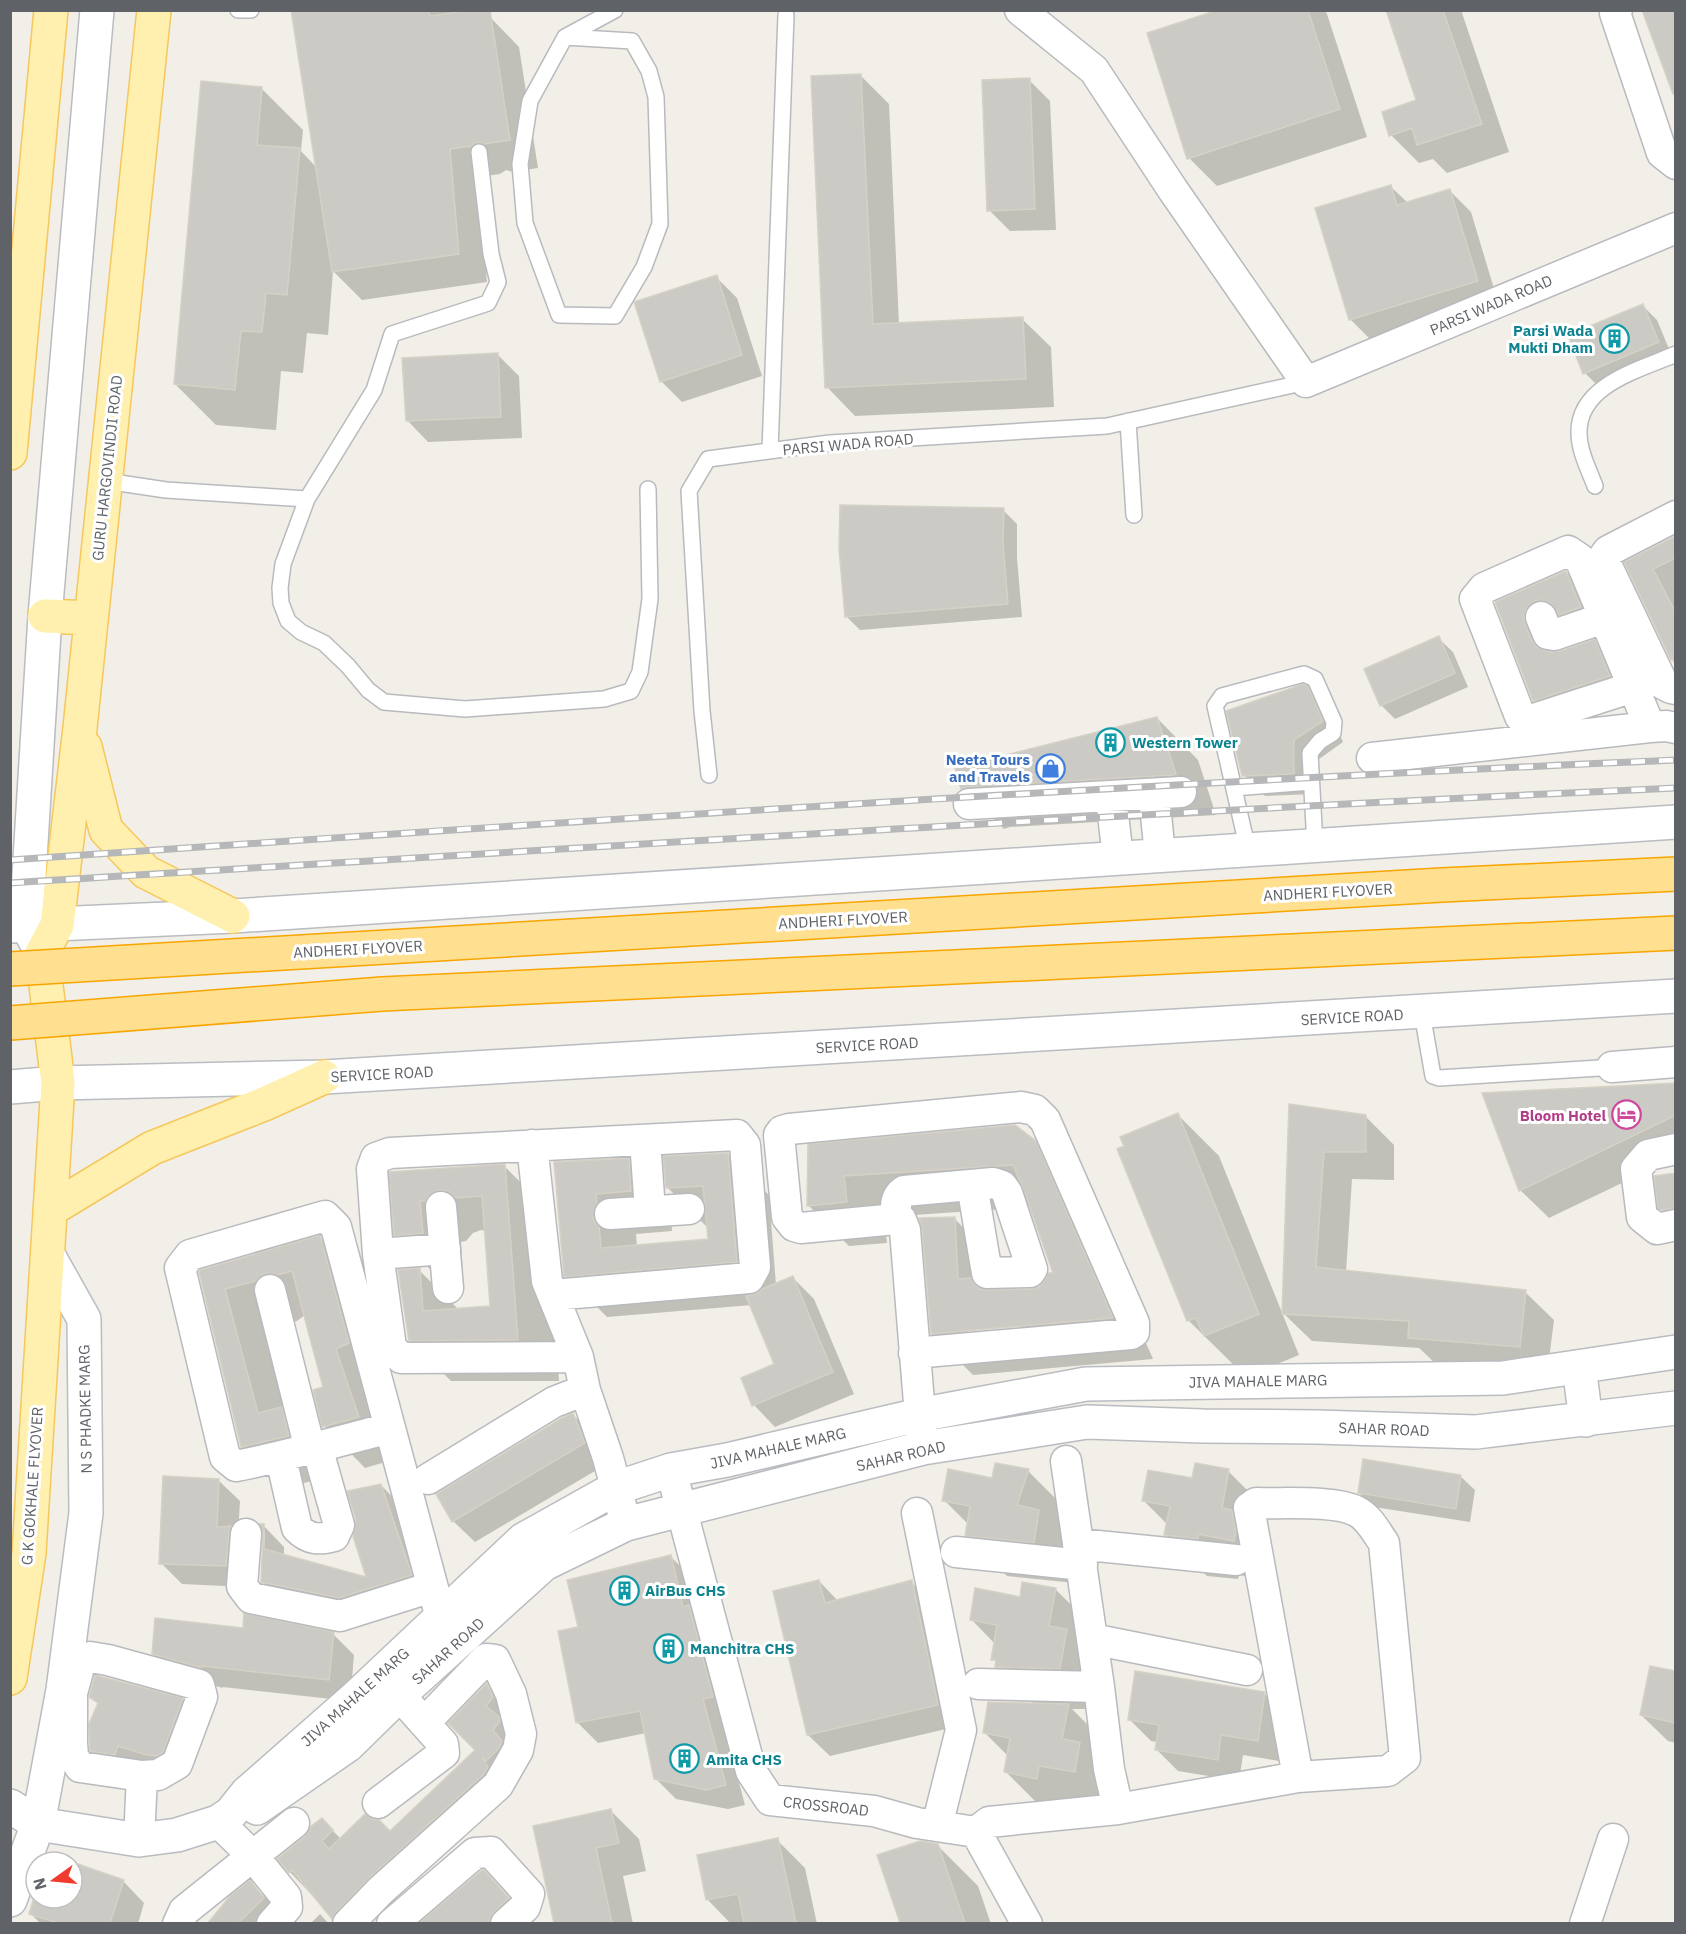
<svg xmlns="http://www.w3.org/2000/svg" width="1686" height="1934" viewBox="0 0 1686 1934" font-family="'IBM Plex Sans',sans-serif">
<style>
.shadow{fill:#0003;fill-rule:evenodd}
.building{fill:#cccac4;stroke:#d6d1c5;stroke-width:1.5}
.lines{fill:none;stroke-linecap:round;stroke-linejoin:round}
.lane-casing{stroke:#b8babe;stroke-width:18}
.street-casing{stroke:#b8babe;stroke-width:33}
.secondary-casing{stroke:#b9bcc1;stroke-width:36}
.primary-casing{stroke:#f6c75c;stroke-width:36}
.lane{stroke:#fff;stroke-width:15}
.street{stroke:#fff;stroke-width:30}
.secondary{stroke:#fff;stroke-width:33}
.primary{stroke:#fff0af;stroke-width:33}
.rail-casing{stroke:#b6b7b8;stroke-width:7}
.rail{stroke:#fff;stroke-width:4.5;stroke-dasharray:14;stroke-linecap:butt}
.highway-bridge-casing{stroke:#f9a500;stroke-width:36;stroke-linecap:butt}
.highway-bridge{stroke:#ffe091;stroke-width:33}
.labels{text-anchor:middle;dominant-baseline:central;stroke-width:6;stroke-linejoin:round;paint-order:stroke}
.street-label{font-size:15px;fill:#5f6368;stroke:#fff}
.culture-label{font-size:15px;font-weight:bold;fill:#0d838f;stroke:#fff;text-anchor:start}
.shop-label{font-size:15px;font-weight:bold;fill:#366cbe;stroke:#fff;text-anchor:end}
.hotel-label{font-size:15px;font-weight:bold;fill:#b23c85;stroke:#fff;text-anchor:end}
</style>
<rect width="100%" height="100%" fill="#f1efe7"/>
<path class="shadow" d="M292,10H451L453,15L491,18L519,47L538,168L513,172L506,170L500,174L478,177L487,282L362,300L333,271L328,335L307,333L303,373L281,371L276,430L216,425L175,384L262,89L303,130L301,151L317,168Z
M1222,10H1324L1327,14L1367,137L1217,186L1189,158Z
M1387,10H1461L1509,152L1447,173L1433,159L1419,163L1391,135L1418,101Z
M861,76L889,104L899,324L1022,319L1051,347L1054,407L855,416L827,387Z
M1029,80L1050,101L1056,230L1010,231L989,210Z
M1390,186L1408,203L1450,191L1471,212L1498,302L1371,340L1350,319Z
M716,277L737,298L762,376L682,402L661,381Z
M1643,306L1657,320L1672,356L1599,387L1585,373Z
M498,355L519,376L522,438L428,442L407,420Z
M1003,510L1017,524V558L1022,617L860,630L846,616Z
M1676,537V667L1626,563Z
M1566,572L1587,594L1602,629L1546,646L1549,653H1560L1594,641L1616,662L1630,698L1556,722L1534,700L1497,603Z
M1438,638L1453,652L1468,687L1395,719L1381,705Z
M1307,688L1329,710L1343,742L1315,762L1314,794L1265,796L1244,775Z
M1157,718L1198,760L1216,815L1010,827L1004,829L962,788Z
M1676,1084V1157L1549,1218L1520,1190Z
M1291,1106L1366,1117L1394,1145V1180L1352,1179L1346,1272L1525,1292L1554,1320L1547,1375L1438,1366L1419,1348L1312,1341L1283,1313Z
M1178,1115L1219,1156L1299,1355L1246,1377L1189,1321L1119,1150Z
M1035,1142L1076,1184L1153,1359L973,1375L932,1334L954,1218L995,1260L997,1291H1031L1040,1288L1055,1274L1032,1207L884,1217L887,1243L849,1246L808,1205L810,1146ZM1017,1325L1020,1328L968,1333V1329Z
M728,1154L769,1195L776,1285L793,1278L814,1299L854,1394L775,1427L754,1405L743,1379L776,1364L752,1305L607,1317L566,1276L555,1163L628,1159L670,1201L672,1231L636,1234L637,1247L709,1241L708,1228L667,1187Z
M504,1166L546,1207L559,1381H451L409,1339L419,1270L459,1310L491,1307L486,1231L481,1230L473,1233L466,1241L461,1242L463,1273L437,1276L395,1235L391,1173Z
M1676,1174V1223L1660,1207Z
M320,1237L361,1278L399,1458L365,1468L324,1426L325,1388L305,1315L297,1321L265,1330L329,1477L283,1488L242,1447L200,1272Z
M573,1415L594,1436L605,1465L475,1542L453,1521Z
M1028,1471L1069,1512L1061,1535L1080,1553L1075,1583L1007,1576L966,1535L968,1524L944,1500L994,1479Z
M1228,1471L1269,1512L1263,1543L1273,1552L1276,1573L1275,1581L1239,1575L1238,1579L1207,1576L1166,1535L1168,1525L1144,1501L1194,1480Z
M1460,1476L1475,1490L1470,1522L1374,1507L1359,1493Z
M218,1480L240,1501L238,1535L247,1587L182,1584L161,1563Z
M381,1485L402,1507L432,1597L361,1619L283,1602L261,1580L265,1535L261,1525H263L284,1547V1556L369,1580Z
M671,1557L691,1577L722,1719L745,1805L728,1809L676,1799L656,1779L646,1733L598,1743L578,1723L580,1628Z
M819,1581L838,1601L911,1582L933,1603L959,1726L830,1756L808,1735Z
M1055,1589L1097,1630L1101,1709H1072L1109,1746L1115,1813H1047L1006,1772L1008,1756L984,1732L1034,1704L996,1667L997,1663L993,1659L995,1644L971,1619L1021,1599Z
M245,1630L333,1634L354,1655L350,1701L223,1687V1688L175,1675L153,1654Z
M1676,1672V1743L1668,1741L1641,1715Z
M487,1685L508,1706L523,1763L339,1924L312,1893L311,1894L290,1872L279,1859L306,1837L322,1820L341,1839L390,1833L477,1750Z
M1264,1693L1286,1715L1279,1761L1243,1755L1239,1781L1178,1771L1157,1750L1158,1742L1151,1741L1129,1719Z
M91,1697L182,1700L204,1721L184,1773L113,1772L92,1750L99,1705Z
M611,1811L639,1839L646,1871L623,1876L633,1924H555L535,1827Z
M777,1840L805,1868L817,1924H731L707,1899Z
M937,1845L978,1886L991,1924H902L879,1856Z
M49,1856L67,1862H47Z
M72,1864L123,1881L144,1903L138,1924H41L30,1913L36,1896V1898H72Z
M484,1872L529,1920L526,1924H426L424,1922Z
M250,1882L271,1903L281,1924H210L231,1897Z
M320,1914L329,1924H310Z"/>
<path class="building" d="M291,10H429L430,16L474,10H490L510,140L484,144L477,142L472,146L450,149L459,254L332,272Z
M1218,10H1308L1340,109L1187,159L1147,33Z
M1386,10H1443L1482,124L1417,145L1412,128L1389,136L1382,112L1416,100Z
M1642,10H1676V94H1673Z
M861,74L873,324L1023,317L1026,379L825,388L811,76Z
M1030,78L1035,209L987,211L982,80Z
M201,81L262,87L257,145L300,148L287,295L266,293L262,332L241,331L235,390L174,384Z
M1391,185L1397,205L1450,189L1478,281L1349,320L1315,208Z
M717,275L742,355L660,382L634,302Z
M1643,304L1659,342L1583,374L1568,335Z
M498,353L501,417L406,421L402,358Z
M840,505L1004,508L1003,543L1008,604L845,617L839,549Z
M1676,536V558L1653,569L1676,613V658L1671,660L1624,562Z
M1566,571L1581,607L1559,615L1551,603L1543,600L1534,601L1527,607L1524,615L1525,624L1532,641L1538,648L1552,652L1560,651L1595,639L1610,676L1533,701L1495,602Z
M1439,636L1455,673L1380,706L1364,669Z
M1303,684L1308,686L1323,721L1294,740V774L1242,776L1226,711Z
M1157,717L1176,774L1173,775L968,787L961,789L955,768Z
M1676,1083V1115L1519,1191L1482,1093Z
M1289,1104L1366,1115V1152H1324L1316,1267L1526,1290L1520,1347L1408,1338L1409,1321L1282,1314Z
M1178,1113L1259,1314L1204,1336L1196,1318L1187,1321L1117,1149L1124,1146L1120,1137Z
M1015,1125L1036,1141L1113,1318L931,1334L922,1229L919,1218L955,1217L958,1279L971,1278L974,1284L980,1289L987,1290L1031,1289L1039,1287L1044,1282L1048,1273H1053L1023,1188L1013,1165L844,1176L847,1202L807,1206L808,1144Z
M728,1153L737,1262L564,1277L554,1162L629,1158L631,1191L596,1194L597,1204L593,1216L595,1223L599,1226L601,1248L708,1239L703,1186L666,1188L663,1156Z
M505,1164L518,1340L409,1341L398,1270L420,1268L423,1311L490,1306L482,1196L456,1198L448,1191L439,1190L432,1193L425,1201H420L423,1233L394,1236L389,1172Z
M1676,1173V1208L1661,1210L1658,1208L1654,1176Z
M320,1235L349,1343L336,1349L359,1417L322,1427L313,1390L323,1387L292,1271L277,1275L265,1273L256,1281L225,1289L258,1413L282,1407L289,1436L241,1447L199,1272L200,1270Z
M793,1276L833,1372L752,1406L741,1378L774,1364L746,1296L758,1293L762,1289Z
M573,1413L585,1443L452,1522L436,1494L562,1418Z
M1363,1459L1461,1475L1456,1509L1358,1493Z
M995,1463L1029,1469L1017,1505L1039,1510L1034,1543L965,1536L970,1506L942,1501L948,1469L992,1478Z
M1195,1463L1229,1469L1222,1508L1232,1510L1236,1531L1234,1541L1198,1534V1539L1164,1535L1170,1506L1142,1501L1148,1470L1192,1478Z
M163,1476L219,1479L217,1527L231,1526L229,1533L226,1566L159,1564Z
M381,1484L412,1575L339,1598L261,1582L263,1535L259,1524H264V1549L366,1577L353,1536L356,1520L347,1491Z
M671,1555L683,1607L689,1605L713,1697L703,1699L726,1785L707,1790L654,1779L640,1711L576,1723L558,1631L578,1627L567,1580Z
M819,1580L825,1603L912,1580L938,1705L807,1735L773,1591Z
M1022,1582L1056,1588L1049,1626L1067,1629L1060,1669L995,1667L996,1660H991L997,1625L970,1620L975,1588L1020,1597Z
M244,1613L334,1632L329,1680L202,1666V1668L152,1654L155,1618L243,1628Z
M1650,1666L1676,1671V1723L1640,1715Z
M1135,1671L1265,1692L1258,1741L1221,1735L1218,1760L1155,1750L1159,1725L1128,1720Z
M95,1675L183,1698L163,1752L157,1756L147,1755L118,1746L115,1755L90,1751L89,1724L98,1703L89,1697Z
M487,1683L493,1697L486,1706L499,1717L500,1721L493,1730L502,1741L499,1748L486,1761L482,1757L488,1767L484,1774L368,1879L336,1912L332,1919L292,1870L289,1873L277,1859L305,1836L310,1827L322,1818L333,1830L322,1841L329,1849L365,1814L372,1819L379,1820L390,1831L475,1750L448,1723Z
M988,1702L1069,1704L1062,1739L1080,1742L1075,1772L1039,1766L1037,1779L1004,1772L1010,1738L983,1733Z
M611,1809L619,1843L596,1848L612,1923H554L533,1826Z
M778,1838L796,1923H744L738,1894L706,1900L697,1855Z
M920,1841L938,1844L965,1923H900L877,1855Z
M72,1862L124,1880L110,1923H58L29,1914L36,1891V1898H72Z
M482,1870H484L509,1898L494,1912L490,1918L489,1923H419Z
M250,1880L264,1898L238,1923H208L230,1896Z"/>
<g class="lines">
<defs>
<path id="lane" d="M238,10H251
M565,37L632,41L649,71L656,97L660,224L644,267L615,316L559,315L525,223L520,164L530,101L565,37L615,10
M479,152L491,254L498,282L488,303L392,334L374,390L307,499L283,564L280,588L281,603L288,621L301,632L324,643L348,666L368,690L384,702L465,709L604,699L631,691L640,672L650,599L648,489
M1128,421L1134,515
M770,451L786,15
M106,481L166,490L307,499
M1595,486C1589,470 1579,451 1579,433C1578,385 1639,370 1676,354
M709,775L702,711L689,491L708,459L830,443L1107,426L1306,382
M1234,788L1311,782
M1248,850L1215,706L1222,696L1304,674L1315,679L1334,722L1333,733L1320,741L1310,753L1315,845
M1422,1013L1433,1076L1439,1078L1599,1068"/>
<path id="street" d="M1020,10L1094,70L1173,190L1306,382L1676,228
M1617,10L1615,13L1662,153L1676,164
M1676,516L1608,551L1603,558L1663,684L1671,688L1676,689
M1541,617L1548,634L1554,635L1604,618
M1633,687L1531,720L1520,716L1475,599L1484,588L1568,551L1580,559L1650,727
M1372,758L1650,727L1666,726L1676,728
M1154,795L1160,855
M1111,797L1118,858
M969,804L1181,792
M1612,1067L1676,1062
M645,1140L650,1211
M532,1145L547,1281L578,1357L585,1390L608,1458L626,1524
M1676,1149L1648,1155L1636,1169L1642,1217L1657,1229L1676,1225
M441,1207L448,1288
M610,1214L689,1209
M896,1219C896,1207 894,1198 904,1191L993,1183L1002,1186L1007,1193L1032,1269L1030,1272L987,1273L972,1185
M378,1254L445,1249
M270,1290L310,1449
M553,1295L749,1278L755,1267L745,1145L737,1135L390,1153L376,1158L372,1169L378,1254L391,1347L401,1358L578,1357
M914,1353L1131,1334L1134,1332V1323L1045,1120L1035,1110L1021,1107L789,1129L782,1131L779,1135L787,1217L794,1226L801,1228L896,1219L901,1220L905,1230L922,1440
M390,1428C339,1441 288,1456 236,1466L225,1457L180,1268L190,1255L325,1216L336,1227L441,1618
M281,1458L297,1528C309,1540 319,1540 334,1536L339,1525L317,1447
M1066,1461L1099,1687L1109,1769L1118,1809L1298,1777L1388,1771L1405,1758L1384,1543C1376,1532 1369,1517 1356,1511C1334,1500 1282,1504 1256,1503L1249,1508L1298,1777
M671,1470L751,1771L770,1800L874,1811L917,1823L976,1832L1027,1924
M428,1479L554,1402L585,1390
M917,1513L961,1730L937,1826
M246,1534L242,1586L251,1598L340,1616L432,1587
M1078,1544L1236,1560
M956,1552L1082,1565
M1092,1639L1247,1670
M978,1684L1099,1687
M378,1803L444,1753L443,1744L410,1707
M218,1822L253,1856L286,1897L287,1907L272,1924
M976,1832L989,1822L1118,1809
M139,1840L142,1776L158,1775L177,1764L202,1697L199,1685L108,1660L90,1657L80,1664L72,1693V1743L73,1756L80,1767L142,1776
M178,1924L184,1911L294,1823
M348,1924L380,1891L498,1785L518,1750L521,1734L511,1694L495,1660L486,1659L424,1723
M392,1924L475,1853L491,1852L529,1894L525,1907L506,1924
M1585,1924L1613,1839"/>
<path id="secondary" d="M10,926L233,916L1676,822
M36,942L26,924L45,616L97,10
M10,1087L58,1083L324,1077L1676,996
M1579,1367L1586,1420
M10,1806L38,1824L139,1840L177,1835L218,1822L231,1813L247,1793L354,1699L523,1540L616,1488L671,1470L727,1460L919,1415L1086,1384L1503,1378L1676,1352
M257,1808L348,1745L399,1695L544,1564L626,1524L923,1448L1087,1422L1203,1426L1317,1427L1476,1432L1676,1408
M10,1900L38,1824L63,1690L86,1513L84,1319L48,1255"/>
<path id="primary" d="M10,453L51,10
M45,616L91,618
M85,747L106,830L146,872L233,916
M50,1210L152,1148L264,1104L324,1077
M10,1678L29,1553L58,1083L42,953L57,925L80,728L154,10"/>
</defs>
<use href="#lane" class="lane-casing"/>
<use href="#street" class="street-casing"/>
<use href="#secondary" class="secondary-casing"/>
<use href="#primary" class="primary-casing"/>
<use href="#lane" class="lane"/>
<use href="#street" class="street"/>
<use href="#secondary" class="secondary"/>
<use href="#primary" class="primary"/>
<defs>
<path id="rail" d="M10,860C565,822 1120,784 1676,760
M10,883C565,849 1120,813 1676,788"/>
</defs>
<use href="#rail" class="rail-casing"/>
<use href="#rail" class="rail"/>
<defs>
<path id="highway-bridge" d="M10,969L1442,885L1676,874
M10,1023L382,994L1676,933"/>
</defs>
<use href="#highway-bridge" class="highway-bridge-casing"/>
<use href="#highway-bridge" class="highway-bridge"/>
</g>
<defs>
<symbol id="building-ring" viewBox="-11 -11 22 22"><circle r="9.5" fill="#fff" stroke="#0f9aa8" stroke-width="1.5"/><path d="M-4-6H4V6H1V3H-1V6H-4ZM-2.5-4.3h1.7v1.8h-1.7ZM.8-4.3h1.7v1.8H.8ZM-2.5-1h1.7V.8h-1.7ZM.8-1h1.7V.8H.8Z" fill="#0f9aa8"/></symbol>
<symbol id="shop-ring" viewBox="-11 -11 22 22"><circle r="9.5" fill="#fff" stroke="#3f7fe0" stroke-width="1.5"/><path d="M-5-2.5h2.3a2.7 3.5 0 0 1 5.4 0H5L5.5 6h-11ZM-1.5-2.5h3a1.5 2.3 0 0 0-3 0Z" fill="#3f7fe0"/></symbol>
<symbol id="hotel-ring" viewBox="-11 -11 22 22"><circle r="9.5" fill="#fff" stroke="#d1479c" stroke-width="1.5"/><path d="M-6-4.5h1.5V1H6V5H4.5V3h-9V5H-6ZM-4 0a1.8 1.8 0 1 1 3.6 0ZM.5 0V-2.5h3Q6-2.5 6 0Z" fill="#d1479c"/></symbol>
</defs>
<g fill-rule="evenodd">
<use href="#building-ring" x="1598" y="322" width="33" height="33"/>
<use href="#building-ring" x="1094" y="726" width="33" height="33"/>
<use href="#shop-ring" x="1034" y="752" width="33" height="33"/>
<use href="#hotel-ring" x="1610" y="1098" width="33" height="33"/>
<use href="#building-ring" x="608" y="1574" width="33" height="33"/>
<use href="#building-ring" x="652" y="1632" width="33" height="33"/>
<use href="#building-ring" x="668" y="1742" width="33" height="33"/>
</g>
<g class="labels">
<g class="street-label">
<text transform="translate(1491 305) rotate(-23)">PARSI WADA ROAD</text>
<text transform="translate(848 444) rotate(-5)">PARSI WADA ROAD</text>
<text transform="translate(107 468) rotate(-84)">GURU HARGOVINDJI ROAD</text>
<text transform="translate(1328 892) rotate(-3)">ANDHERI FLYOVER</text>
<text transform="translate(843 920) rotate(-3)">ANDHERI FLYOVER</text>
<text transform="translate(358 949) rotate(-3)">ANDHERI FLYOVER</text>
<text transform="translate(1352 1017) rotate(-3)">SERVICE ROAD</text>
<text transform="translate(867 1045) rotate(-3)">SERVICE ROAD</text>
<text transform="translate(382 1074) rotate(-3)">SERVICE ROAD</text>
<text transform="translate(1258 1381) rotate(-1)">JIVA MAHALE MARG</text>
<text transform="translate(85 1409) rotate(-91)">N S PHADKE MARG</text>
<text transform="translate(1384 1429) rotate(2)">SAHAR ROAD</text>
<text transform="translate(778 1448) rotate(-13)">JIVA MAHALE MARG</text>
<text transform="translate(901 1456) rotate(-13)">SAHAR ROAD</text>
<text transform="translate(32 1486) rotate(-86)">G K GOKHALE FLYOVER</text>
<text transform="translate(448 1651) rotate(-42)">SAHAR ROAD</text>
<text transform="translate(355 1697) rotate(-42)">JIVA MAHALE MARG</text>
<text transform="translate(826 1806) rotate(6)">CROSSROAD</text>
</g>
<g class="culture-label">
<text x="1593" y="330" text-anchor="end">Parsi Wada<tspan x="1593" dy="17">Mukti Dham</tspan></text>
<text x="1132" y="742">Western Tower</text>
<text x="645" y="1590">AirBus CHS</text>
<text x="690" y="1648">Manchitra CHS</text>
<text x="706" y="1759">Amita CHS</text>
</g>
<g class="shop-label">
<text x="1030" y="759">Neeta Tours<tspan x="1030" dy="17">and Travels</tspan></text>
</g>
<g class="hotel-label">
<text x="1606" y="1115">Bloom Hotel</text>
</g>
</g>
<rect width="1686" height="1934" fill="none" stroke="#5f6368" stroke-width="24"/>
<g transform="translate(54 1880) rotate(255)"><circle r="28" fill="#ffffff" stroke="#bfc1c3" stroke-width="1.5"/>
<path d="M0-4.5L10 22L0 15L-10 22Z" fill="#ef3a30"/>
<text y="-9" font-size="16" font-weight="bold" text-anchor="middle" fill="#5f6368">N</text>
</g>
</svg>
